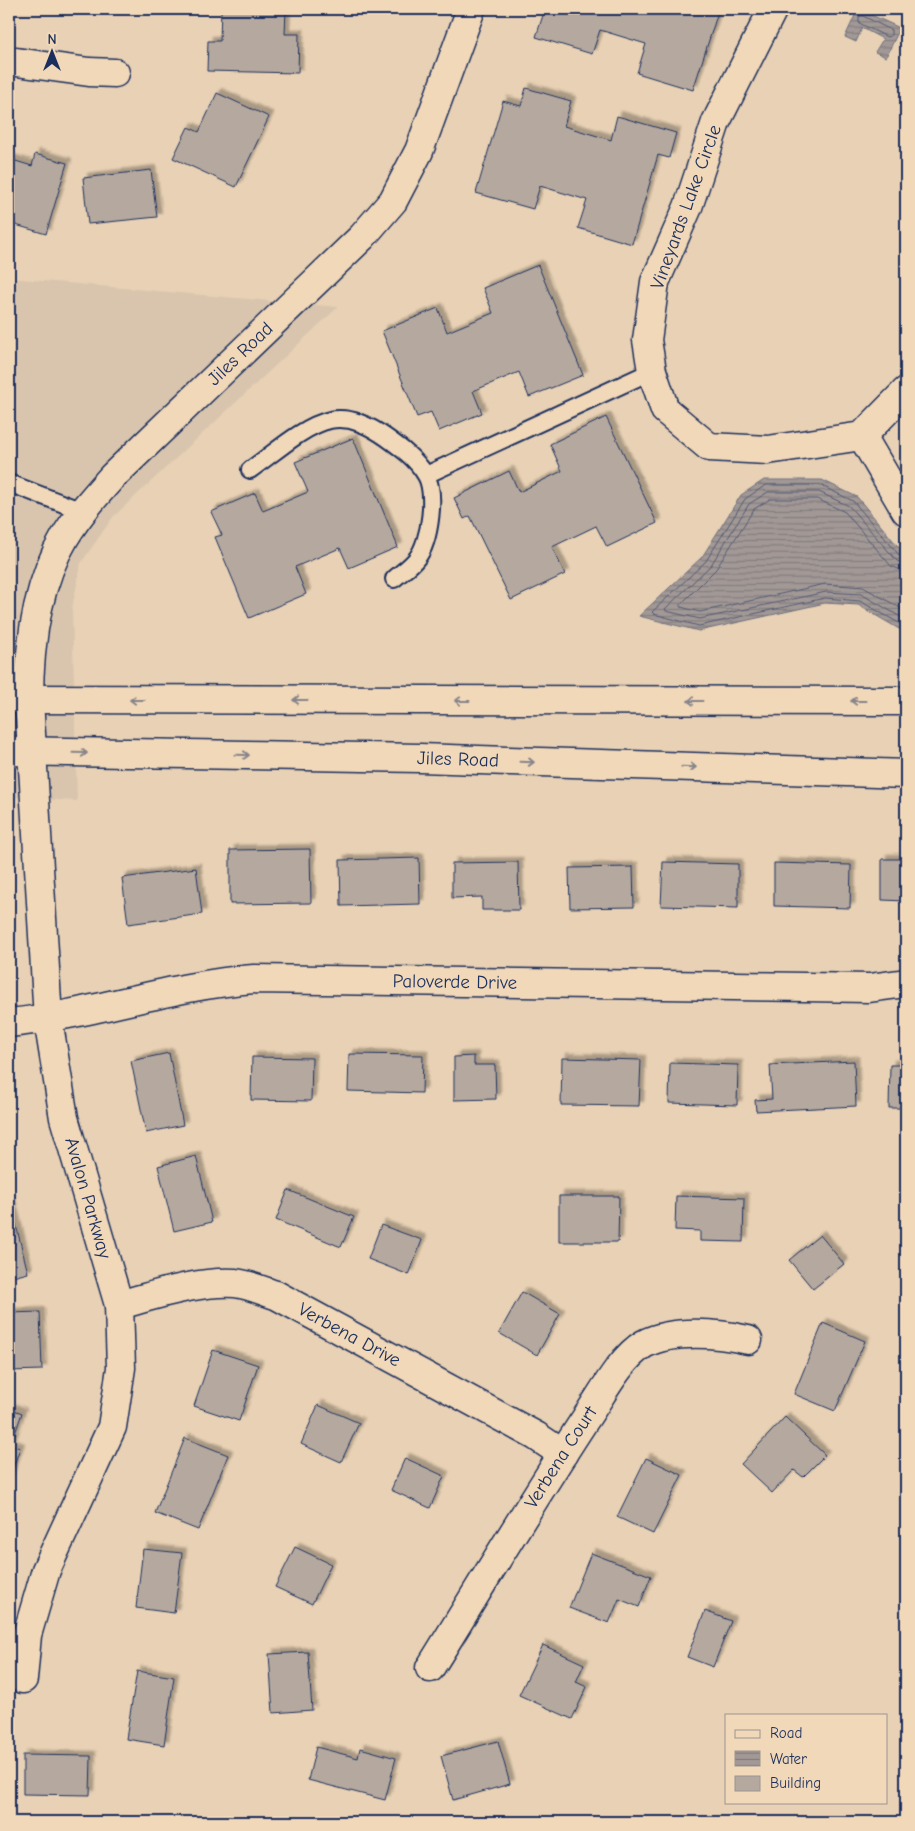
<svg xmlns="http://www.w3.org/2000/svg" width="915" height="1831" viewBox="0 0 915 1831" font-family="'Comic Neue',sans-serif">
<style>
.built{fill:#d9c5ae}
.water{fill:url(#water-rules);stroke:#6c6f80}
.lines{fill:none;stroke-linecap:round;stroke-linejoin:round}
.shore{stroke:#515974;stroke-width:1}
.building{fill:#b5a99f;stroke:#1b2f5e;filter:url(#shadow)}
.lane-casing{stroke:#1b2f5e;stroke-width:20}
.street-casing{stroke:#1b2f5e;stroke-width:31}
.secondary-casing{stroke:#1b2f5e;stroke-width:31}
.lane{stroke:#f1d8b8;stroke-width:16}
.street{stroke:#f1d8b8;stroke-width:28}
.secondary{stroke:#f1d8b8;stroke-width:28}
.oneway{stroke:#86848b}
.labels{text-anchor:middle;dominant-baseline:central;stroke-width:5;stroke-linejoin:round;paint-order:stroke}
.street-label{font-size:19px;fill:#1b2f5e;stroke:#f1d8b8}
</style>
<defs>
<pattern id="water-rules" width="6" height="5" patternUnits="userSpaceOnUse" patternTransform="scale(1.25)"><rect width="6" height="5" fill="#a29996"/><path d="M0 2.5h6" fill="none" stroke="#837d7e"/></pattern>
<filter id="shadow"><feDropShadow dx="4.5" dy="-4.5" stdDeviation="1" flood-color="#0004"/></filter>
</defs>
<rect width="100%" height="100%" fill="#e8d1b4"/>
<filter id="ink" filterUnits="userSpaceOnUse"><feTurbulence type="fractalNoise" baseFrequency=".02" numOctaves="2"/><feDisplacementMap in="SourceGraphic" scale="10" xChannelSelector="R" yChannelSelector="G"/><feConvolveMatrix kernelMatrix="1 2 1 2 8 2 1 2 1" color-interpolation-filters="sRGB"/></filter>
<g filter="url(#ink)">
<path class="built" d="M9,278L338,307L113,517L81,563L72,609L77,801L9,797Z"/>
<path class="water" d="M858,9L900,28L886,57L875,52L883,39L862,28L856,42L845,37Z
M764,480H822L857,497L906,556V633L858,605L825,603L699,631L639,616L702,557L741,495Z"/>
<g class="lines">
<path class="shore" d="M863,16L891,30V36L887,37L859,23V17Z
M906,558L900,556L853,501L820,485H766L745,499L706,561L652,612L654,614L699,626L825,598L860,601L906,627
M906,564L897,561L849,506L819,492H768L749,504L711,565L665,609L666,611L700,619L826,592L861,594L906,620
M906,572L891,566L845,512L817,499H770L754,509L716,569L680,605L681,607L700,612L825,584L863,587L906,611"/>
</g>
<path class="building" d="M221,9H286L285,34H299L298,73L207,71L208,41H220Z
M545,9H719L693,90L637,73L646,44L600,30L592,54L536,37Z
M526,88L571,101L564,126L611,140L617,116L676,133L669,158L658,155L632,244L578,228L587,200L540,186L533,209L476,193L503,101L521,106Z
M217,93L269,117L236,187L173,158L188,127L199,132Z
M35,154L67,163L46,234L9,223V159L32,166Z
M151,170L157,217L88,224L83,178Z
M538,265L583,375L529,397L519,372L473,391L482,413L439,431L431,412L417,417L382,331L438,308L447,332L493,313L483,288Z
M606,417L657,523L607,547L596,526L552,547L565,574L511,600L470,516L464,519L454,498L509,471L519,492L562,471L550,444Z
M353,438L398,547L349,568L340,548L295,567L306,594L249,618L215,537L222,535L211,512L255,493L263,511L308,492L295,462Z
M310,849L311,903L230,904V850Z
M419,858L420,904L341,906L340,860Z
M882,859H906V901L882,900Z
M518,862L519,910H482V897L452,898V863Z
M663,862L738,864V908L661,906Z
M774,863L851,865L850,908L774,906Z
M633,867L634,907L570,908L569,868Z
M196,868L202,914L128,924L122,878Z
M169,1053L183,1125L146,1133L131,1061Z
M349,1054L423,1055L422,1093L348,1091Z
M474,1056V1065H495L496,1099L454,1100V1057Z
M252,1057L312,1058L311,1101L251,1100Z
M562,1058L641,1060L639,1106L561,1105Z
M854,1061L856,1106L756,1111L755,1100L772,1099L770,1065Z
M670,1063L738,1065L737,1105L669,1103Z
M890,1065H906V1108H889Z
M196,1156L212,1222L174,1231L158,1166Z
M288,1190L354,1217L341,1247L276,1220Z
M559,1196H619L618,1242H559Z
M676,1196L744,1198L743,1242L700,1241V1231L675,1230Z
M9,1197L28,1273L9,1278Z
M381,1225L422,1240L409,1275L368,1259Z
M820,1235L844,1264L813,1289L789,1260Z
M522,1292L560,1314L537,1355L499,1333Z
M40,1312L42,1370L9,1371V1313Z
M823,1323L865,1341L835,1411L794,1394Z
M213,1350L258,1365L239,1421L194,1406Z
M318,1405L359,1423L341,1462L301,1444Z
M9,1408L22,1413L11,1445L20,1448L9,1479Z
M785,1417L825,1455L803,1477L794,1470L772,1493L741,1464Z
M185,1438L228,1455L198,1530L155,1513Z
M405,1458L444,1476L430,1508L391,1490Z
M646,1458L682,1475L653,1534L617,1517Z
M295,1547L331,1564L312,1604L275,1587Z
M143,1549L182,1553L174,1613L136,1608Z
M591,1553L651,1576L639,1607L619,1599L609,1623L569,1608Z
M705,1611L731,1621L713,1667L687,1657Z
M543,1645L584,1664L576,1682L587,1687L572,1719L519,1695Z
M308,1652L312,1710L273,1713L269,1654Z
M137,1671L174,1677L164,1745L126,1739Z
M498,1741L510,1784L453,1800L441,1756Z
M316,1747L358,1758L360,1748L396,1758L385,1800L308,1780Z
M23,1755L91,1756L90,1795L23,1794Z"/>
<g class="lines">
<defs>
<path id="lane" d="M250,470C273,454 303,426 330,420C351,416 370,426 387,438C401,448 416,459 425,474C437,491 430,542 417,558C411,566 402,572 394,579
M426,475L652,371
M9,483L82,511"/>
<g id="street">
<path d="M773,9L716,122L688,207L655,282L647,340L652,371L665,410L709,447L768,450L862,436L906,391"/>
<path d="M9,61L89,72L115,73"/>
<path d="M862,436L906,511"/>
<path id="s1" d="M9,1023C92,1015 171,985 254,979L869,988L906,983"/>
<path id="s2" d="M119,1305C156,1295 196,1281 235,1283C248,1284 263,1291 276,1295L536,1436L563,1454"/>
<path id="s3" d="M430,1668C481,1586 531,1502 584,1421C600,1398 620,1358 644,1344C672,1329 719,1333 748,1340"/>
<path id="s4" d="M23,1679L27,1635L46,1570L112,1427L121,1368L119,1305L64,1118L48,1019L29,700C29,645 36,585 65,537C78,515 95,496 112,477L362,237L393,201L419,151L471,9"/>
</g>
<g id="secondary">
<path d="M9,699L906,701"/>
<path id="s5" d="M9,751L420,758L906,774"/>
</g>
</defs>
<use href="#lane" class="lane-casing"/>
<use href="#street" class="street-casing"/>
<use href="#secondary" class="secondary-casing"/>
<use href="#lane" class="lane"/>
<use href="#street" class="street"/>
<use href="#secondary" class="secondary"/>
</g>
<defs><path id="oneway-shaft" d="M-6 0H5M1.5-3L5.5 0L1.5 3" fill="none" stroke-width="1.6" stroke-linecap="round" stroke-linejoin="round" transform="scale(1.25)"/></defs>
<g class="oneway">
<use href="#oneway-shaft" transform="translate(137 700) rotate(-180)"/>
<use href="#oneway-shaft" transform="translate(300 700) rotate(-180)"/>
<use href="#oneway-shaft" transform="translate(462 701) rotate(-180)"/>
<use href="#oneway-shaft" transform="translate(695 701) rotate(-180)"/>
<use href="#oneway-shaft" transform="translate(858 701) rotate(-180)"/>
<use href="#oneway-shaft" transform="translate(80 753) rotate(1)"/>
<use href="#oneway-shaft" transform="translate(242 755) rotate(1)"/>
<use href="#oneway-shaft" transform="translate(527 762) rotate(2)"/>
<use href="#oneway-shaft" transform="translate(689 767) rotate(2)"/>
</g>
</g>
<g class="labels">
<g class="street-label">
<text transform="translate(686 207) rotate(-70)">Vineyards Lake Circle</text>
<text stroke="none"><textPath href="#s4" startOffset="1430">Jiles Road</textPath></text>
<text stroke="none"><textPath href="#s5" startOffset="449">Jiles Road</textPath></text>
<text stroke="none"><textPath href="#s1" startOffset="450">Paloverde Drive</textPath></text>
<text transform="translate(88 1198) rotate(74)">Avalon Parkway</text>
<text stroke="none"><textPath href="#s2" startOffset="245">Verbena Drive</textPath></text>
<text stroke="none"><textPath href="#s3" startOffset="248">Verbena Court</textPath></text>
</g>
</g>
<rect width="915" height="1831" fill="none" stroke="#f1d8b8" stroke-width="30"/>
<rect x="15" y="15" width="885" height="1801" fill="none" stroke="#1b2f5e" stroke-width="2" filter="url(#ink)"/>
<rect x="725" y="1714" width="162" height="90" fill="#f1d8b8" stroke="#9b9494"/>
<rect x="735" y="1730" width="25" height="8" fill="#f1d8b8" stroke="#9b9494"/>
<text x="770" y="1738" font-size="15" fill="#1b2f5e">Road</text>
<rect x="735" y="1751" width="25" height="15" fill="url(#water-rules)" stroke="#9b9494"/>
<text x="770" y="1764" font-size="15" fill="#1b2f5e">Water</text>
<rect x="735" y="1776" width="25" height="15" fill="#b5a99f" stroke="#9b9494"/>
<text x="770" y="1788" font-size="15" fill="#1b2f5e">Building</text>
<g transform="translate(52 52)" stroke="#f1d8b8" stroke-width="4" paint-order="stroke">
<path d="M0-4L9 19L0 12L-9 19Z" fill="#1b2f5e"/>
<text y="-8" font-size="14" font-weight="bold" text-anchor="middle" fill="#1b2f5e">N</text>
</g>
</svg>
